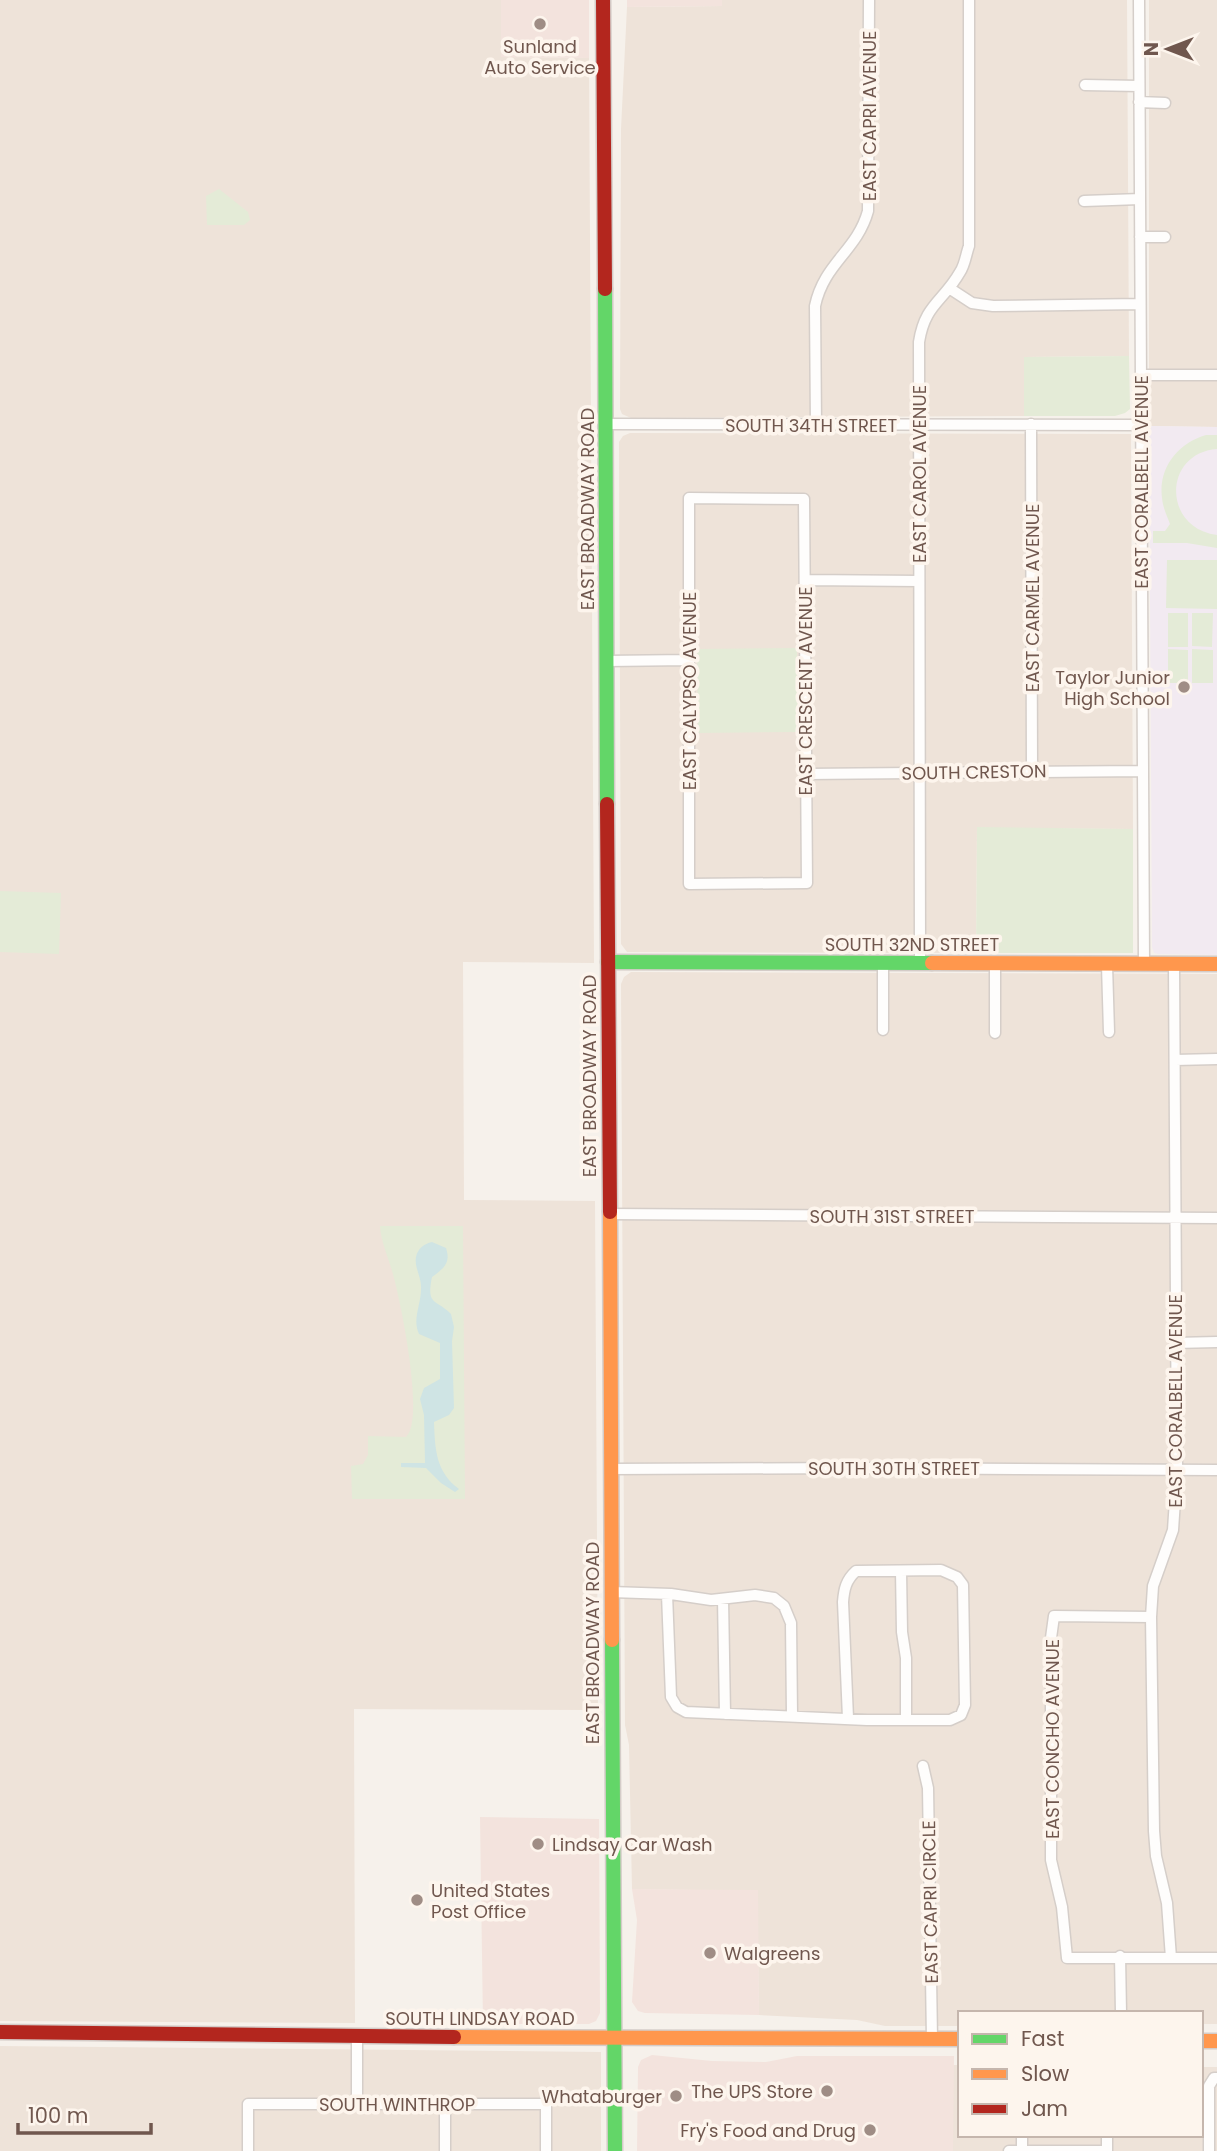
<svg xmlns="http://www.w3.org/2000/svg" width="1217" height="2151" viewBox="0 0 1217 2151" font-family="Poppins,sans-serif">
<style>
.residential{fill:#eee3d9}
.commercial{fill:#f3e3dd}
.education{fill:#f2eaf1}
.green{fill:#e4ebd7}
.water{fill:#cfe4e4}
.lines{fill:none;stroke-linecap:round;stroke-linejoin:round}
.street-casing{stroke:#d5cec9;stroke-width:13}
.fast-casing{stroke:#d4ccc8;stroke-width:17}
.slow-casing{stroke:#d4ccc8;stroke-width:17}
.jam-casing{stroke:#d4ccc8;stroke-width:17}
.street{stroke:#fefdfc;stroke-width:10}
.fast{stroke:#63d668;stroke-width:14}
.slow{stroke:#ff974d;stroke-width:14}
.jam{stroke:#b3261e;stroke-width:14}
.poi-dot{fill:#9f8d85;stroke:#fdf5ed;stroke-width:2.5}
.labels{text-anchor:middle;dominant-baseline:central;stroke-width:7;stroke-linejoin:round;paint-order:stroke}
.poi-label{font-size:18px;fill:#70574e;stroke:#fdf5ed;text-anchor:end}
.street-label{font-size:18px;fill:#70574e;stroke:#fdf5ed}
</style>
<rect width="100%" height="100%" fill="#f6f1eb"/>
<path class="residential" d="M0,0H501L502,57L589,58L594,963L463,962L464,1200L595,1201L598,1710L354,1709L355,2023L0,2021Z
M722,0H1127L1129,356L1025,357L1024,416L631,418L622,414L620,409L621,129L627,7L722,6Z
M1149,0H1217V427L1149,426Z
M630,433L1131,434L1133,829L977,828L976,953L627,952L621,944L619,442L623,436Z
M631,972L1217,974V2024H1201V2013H960V2026H885L857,2020L759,2015L757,1891L632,1889L629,1745L625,1725L621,984L624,977Z
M0,2046L601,2052V2151H0Z
M953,2065H960V2135H1201V2067H1217V2151H953Z"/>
<path class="commercial" d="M501,0H589V58L501,57Z
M627,0H722V6L627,7Z
M480,1817L599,1819L600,2013L596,2021L589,2024H483Z
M632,1889L758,1890L759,2015L645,2013L638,2011L632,2002L637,1920Z
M652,2055L712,2061L766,2062L797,2056H954L953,2151H637L638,2067L641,2060Z"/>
<path class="education" d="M1149,426L1217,427V955L1158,954L1154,953L1152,947Z"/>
<path class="green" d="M219,189L248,212L250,220L244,225H207L206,196Z
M1129,356L1130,409L1125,413L1115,416H1024V357Z
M1206,435H1217V449C1163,453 1162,528 1217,535V548L1187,543H1153V531H1165L1170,524C1167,516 1163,508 1162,498C1158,468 1178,443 1206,435Z
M1167,560H1217V609L1166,608Z
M1168,613H1188V647H1168Z
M1192,613H1213L1212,647L1192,646Z
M797,648L798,732L698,733L697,649Z
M1168,649L1188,650V683H1168Z
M1192,649L1213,650V683H1192Z
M977,827L1133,829V953H976Z
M0,891L61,893L59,954L0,952Z
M380,1226H463L465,1499H352L351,1466L363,1464L368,1455V1436L406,1437C425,1420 401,1304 394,1278C390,1261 381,1243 380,1226Z"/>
<path class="water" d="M432,1242L446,1248C451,1263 444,1268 432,1277C426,1306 436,1299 451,1314L454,1327L452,1341L454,1408L449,1415L434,1422C435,1450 436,1472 459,1489L455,1492L441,1483L426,1468L401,1467V1463H425L424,1415L420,1399L424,1388L440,1379V1343L419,1334C412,1319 421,1305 421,1289C422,1278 414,1267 416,1257C418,1248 424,1244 432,1242Z"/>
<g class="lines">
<defs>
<path id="street" d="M1139,0L1144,964
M1085,85L1139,86
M1139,102L1165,103
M1084,201L1140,199
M1140,237H1165
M949,288L972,303L993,306L1140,304
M1141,375H1217
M606,424L1141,425
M1031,424L1032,772
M816,425L815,306C824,263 857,251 868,211L869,0
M689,498L804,499L807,883L689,884Z
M805,580L919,581
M607,661L688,660
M806,774L1142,771
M920,964L919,342C925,304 943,302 960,272C965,265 966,254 969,246V0
M995,964V1033
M1107,965L1109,1032
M883,1030V963
M1175,1060L1217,1059
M609,1214L1217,1218
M1175,1343L1217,1342
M611,1469L853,1468L1217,1470
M901,1571L902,1632L906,1658V1720
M611,1592L671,1594L711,1600L755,1595L774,1598L784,1606L791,1623L792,1715
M667,1594L671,1697L677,1707L686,1712L867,1720H950L961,1715L965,1705L963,1585L957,1577L941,1570L856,1571C846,1580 844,1589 843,1602L848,1718
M723,1599L725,1714
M1151,1617L1054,1616L1051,1638V1860L1062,1907L1067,1958H1217
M923,1766L928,1788L932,2039
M1120,1956L1121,2013
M1171,1958L1167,1903L1156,1856L1154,1831L1151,1617L1153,1586L1173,1530L1177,1470L1174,964
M357,2104V2037
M445,2104V2151
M1022,2135V2150
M248,2151V2104H546V2151
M1009,2151H1107
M1107,2151V2135
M1209,2151V2086L1214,2078H1217"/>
<path id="fast" d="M605,289L607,804
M608,962L932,963
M612,1640L615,2151"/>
<path id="slow" d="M932,963L1217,964
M610,1212L612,1640
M454,2037L960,2039
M1201,2041H1217"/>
<path id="jam" d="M603,0L605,289
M607,804L610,1212
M0,2032L454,2037"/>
</defs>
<use href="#street" class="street-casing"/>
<use href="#fast" class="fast-casing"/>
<use href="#slow" class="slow-casing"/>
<use href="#jam" class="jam-casing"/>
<use href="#street" class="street"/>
<use href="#fast" class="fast"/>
<use href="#slow" class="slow"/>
<use href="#jam" class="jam"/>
</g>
<g class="poi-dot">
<circle cx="540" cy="24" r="7"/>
<circle cx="1184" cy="687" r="7"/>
<circle cx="538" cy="1844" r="7"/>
<circle cx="417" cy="1900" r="7"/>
<circle cx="710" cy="1953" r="7"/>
<circle cx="827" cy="2091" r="7"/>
<circle cx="676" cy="2096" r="7"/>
<circle cx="870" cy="2130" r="7"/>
</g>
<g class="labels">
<g class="poi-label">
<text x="540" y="46" text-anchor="middle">Sunland<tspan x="540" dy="21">Auto Service</tspan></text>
<text x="1170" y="677">Taylor Junior<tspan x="1170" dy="21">High School</tspan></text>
<text x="552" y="1844" text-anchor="start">Lindsay Car Wash</text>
<text x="431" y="1890" text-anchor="start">United States<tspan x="431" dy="21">Post Office</tspan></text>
<text x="724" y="1953" text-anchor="start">Walgreens</text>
<text x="813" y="2091">The UPS Store</text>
<text x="662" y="2096">Whataburger</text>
<text x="856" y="2130">Fry's Food and Drug</text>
</g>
<g class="street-label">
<text transform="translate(869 116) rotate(-90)">EAST CAPRI AVENUE</text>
<text x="811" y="425">SOUTH 34TH STREET</text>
<text transform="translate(919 474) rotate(-90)">EAST CAROL AVENUE</text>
<text transform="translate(1141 482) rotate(-90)">EAST CORALBELL AVENUE</text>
<text transform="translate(587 509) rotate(-90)">EAST BROADWAY ROAD</text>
<text transform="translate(1032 598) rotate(-90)">EAST CARMEL AVENUE</text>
<text transform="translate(689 691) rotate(-90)">EAST CALYPSO AVENUE</text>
<text transform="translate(805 691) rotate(-90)">EAST CRESCENT AVENUE</text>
<text transform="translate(974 772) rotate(-1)">SOUTH CRESTON</text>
<text x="912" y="944">SOUTH 32ND STREET</text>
<text transform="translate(589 1076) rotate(-90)">EAST BROADWAY ROAD</text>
<text x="892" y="1216">SOUTH 31ST STREET</text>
<text transform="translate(1175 1401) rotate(-90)">EAST CORALBELL AVENUE</text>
<text x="894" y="1468">SOUTH 30TH STREET</text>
<text transform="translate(592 1643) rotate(-90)">EAST BROADWAY ROAD</text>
<text transform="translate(1052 1739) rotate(-90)">EAST CONCHO AVENUE</text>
<text transform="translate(930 1902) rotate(-91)">EAST CAPRI CIRCLE</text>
<text x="480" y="2018">SOUTH LINDSAY ROAD</text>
<text x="397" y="2104">SOUTH WINTHROP</text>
</g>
</g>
<rect x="958" y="2011" width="245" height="126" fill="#fdf5ed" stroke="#c5b6ad" stroke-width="2"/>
<rect x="972" y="2034" width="35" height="10" fill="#63d668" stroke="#c5b6ad" stroke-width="2"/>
<text x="1021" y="2046" font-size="21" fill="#70574e">Fast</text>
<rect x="972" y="2069" width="35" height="10" fill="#ff974d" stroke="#c5b6ad" stroke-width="2"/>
<text x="1021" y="2081" font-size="21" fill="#70574e">Slow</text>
<rect x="972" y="2104" width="35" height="10" fill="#b3261e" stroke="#c5b6ad" stroke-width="2"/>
<text x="1021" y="2116" font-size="21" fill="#70574e">Jam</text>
<g transform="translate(1168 49) rotate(270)" stroke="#fdf5ed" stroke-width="5" paint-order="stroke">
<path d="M0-5L12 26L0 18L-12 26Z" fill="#70574e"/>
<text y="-10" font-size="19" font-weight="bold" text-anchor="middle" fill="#70574e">N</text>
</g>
<path d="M18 2123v10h133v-10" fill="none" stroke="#70574e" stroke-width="3.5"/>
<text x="28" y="2123" font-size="21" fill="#70574e" stroke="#fdf5ed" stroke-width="5" paint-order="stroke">100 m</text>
</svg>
